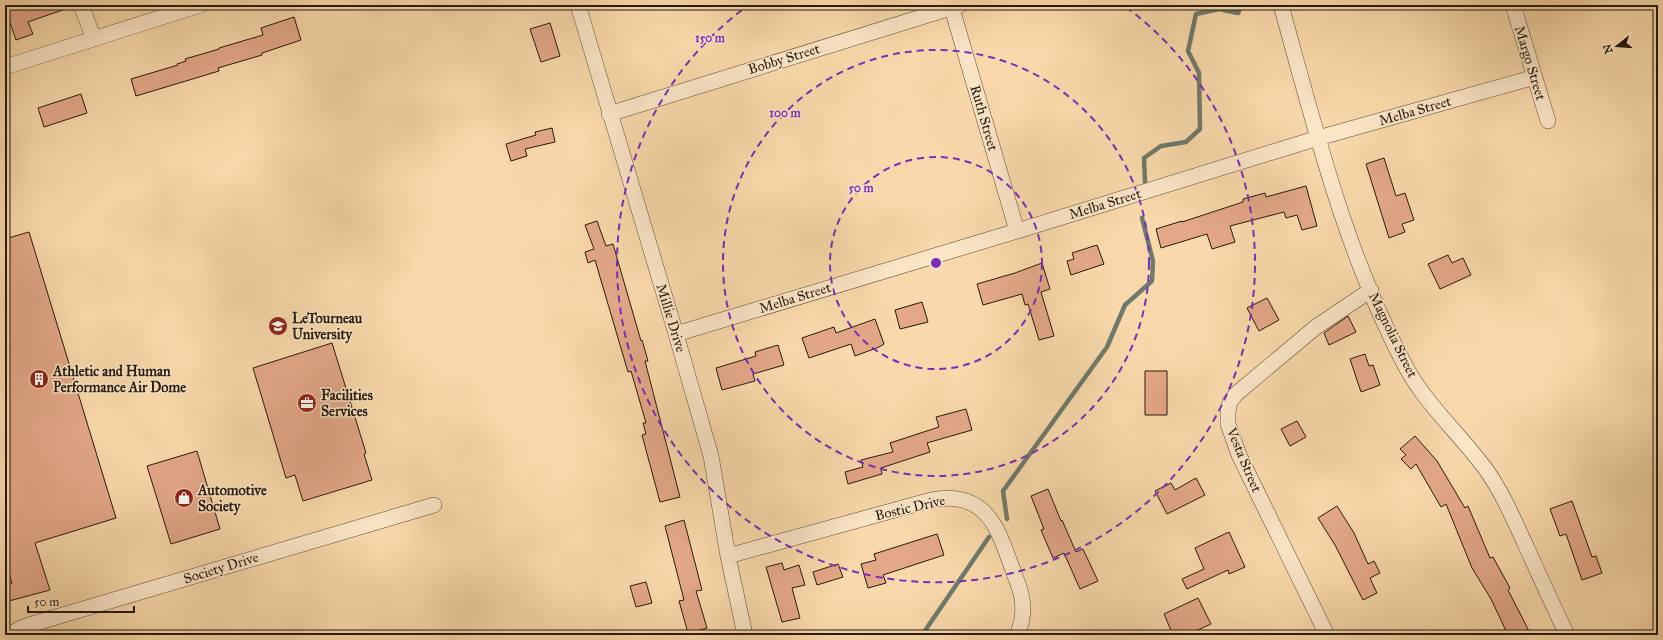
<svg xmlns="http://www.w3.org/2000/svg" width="1663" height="640" viewBox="0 0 1663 640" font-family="'IM FELL Great Primer',serif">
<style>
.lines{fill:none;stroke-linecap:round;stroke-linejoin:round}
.stream{stroke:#6e7a6c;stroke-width:4.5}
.building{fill:#e4a888;stroke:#251a0d}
.minor-casing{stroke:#5a4a34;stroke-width:16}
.minor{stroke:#fbe6c8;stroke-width:15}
.ring{fill:none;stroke:#7b2cbf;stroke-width:2;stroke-dasharray:7 5}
.labels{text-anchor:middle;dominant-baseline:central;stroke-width:3;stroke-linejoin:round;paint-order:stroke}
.street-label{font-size:14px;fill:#251a0d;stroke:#fbe6c8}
.poi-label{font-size:14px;font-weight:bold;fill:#251a0d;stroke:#fbe6c8;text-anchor:start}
.centre{fill:#7b2cbf;stroke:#fbe6c8;stroke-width:2}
.ring-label{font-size:12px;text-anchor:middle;font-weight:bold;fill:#7b2cbf;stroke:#fbe6c8;stroke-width:3;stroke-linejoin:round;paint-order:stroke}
</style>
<rect width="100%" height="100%" fill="#f9d9ab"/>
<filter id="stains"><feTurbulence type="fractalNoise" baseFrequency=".005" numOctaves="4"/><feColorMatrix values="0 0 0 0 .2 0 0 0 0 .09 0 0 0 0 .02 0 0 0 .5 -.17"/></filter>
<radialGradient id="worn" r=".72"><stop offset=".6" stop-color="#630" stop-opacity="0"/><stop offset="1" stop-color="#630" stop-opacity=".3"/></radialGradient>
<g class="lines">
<path class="stream" d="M1145,182L1144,158L1161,146L1186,142L1200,129L1199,73L1188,51L1196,14L1219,9L1238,13L1242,5
M1007,519L1003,491L1107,347L1125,305L1152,281L1153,261L1142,218
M922,635L989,537"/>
</g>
<path class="building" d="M14,5H71V7L28,22L33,34L16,40L5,8Z
M294,17L301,40L262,53V55L218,68L219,71L136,96L131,79L178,65L177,64L186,61L185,59L219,49V48L263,35L261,28Z
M550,23L560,56L541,62L530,29Z
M81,94L87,113L44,127L38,108Z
M552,128L555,142L525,149L527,156L511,161L506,144L536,135L535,132Z
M1384,158L1396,196L1405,193L1414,220L1402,224L1405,232L1389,238L1366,164Z
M1306,186L1317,226L1302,230L1297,215L1286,218L1284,212L1230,226L1235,242L1212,249L1207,234L1161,248L1156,229L1182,221V222L1243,202V199L1265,193L1266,197Z
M597,221L606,246L613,244L641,341L642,340L648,361H645L680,497L660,502L642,435L646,434L643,423H646L631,371L628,372L595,260L588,263L585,252L594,249L585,225Z
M29,232L116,518L35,543L50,590L9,601L5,589V585L12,583L5,562V239Z
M1097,245L1104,264L1071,275L1067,261L1074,259L1072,253Z
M1448,255L1452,263L1463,258L1471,275L1440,289L1428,264Z
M1042,263L1050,289L1041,292L1054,336L1039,340L1028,304L1025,305L1022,294L983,305L977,284L1015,273Z
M1267,298L1279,320L1259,331L1247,308Z
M922,302L928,322L900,329L895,310Z
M1348,316L1356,332L1329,345L1324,333Z
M875,319L884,344L879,347L855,356L851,344L809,358L802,338L834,327L836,333Z
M332,343L366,453L364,454L372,480L303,501L295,475L286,478L253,368Z
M778,345L784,365L753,374L755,381L722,390L716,368L756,356L755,352Z
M1365,354L1369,366L1373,365L1380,385L1361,392L1350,359Z
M1145,371H1167V415H1145Z
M966,409L972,430L927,443L930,452L881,468L882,474L848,484L845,472L863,467L861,460L893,452L890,443L939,427L936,417Z
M1297,421L1306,437L1290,446L1281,429Z
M1415,436L1437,461L1465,508L1468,506L1490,558L1493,557L1510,588L1508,590L1531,635H1508L1491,599L1472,568L1446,504L1441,507L1416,464L1411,469L1401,459L1406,455L1400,449Z
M197,451L220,529L171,544L147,466Z
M1196,478L1205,495L1167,514L1155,491L1171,483L1175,490Z
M1048,489L1061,521L1062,520L1076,552L1083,549L1098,581L1080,589L1064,553L1053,558L1041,530L1044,529L1031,496Z
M1572,501L1592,557L1596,556L1602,573L1582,580L1566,534L1560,536L1550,509Z
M1337,506L1354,533L1368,564L1374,561L1380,573L1370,578L1377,593L1363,600L1335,545L1318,518Z
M684,520L702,590L696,591L707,628L688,633L679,601L684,600L665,526Z
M1229,532L1245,567L1229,574L1228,570L1187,589L1182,579L1204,569L1195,548Z
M937,534L944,555L883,575L886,583L868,588L861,564L876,560L874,554Z
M782,563L784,570L799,565L805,585L792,588L800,618L782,622L766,567Z
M838,564L843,577L817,585L813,572Z
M646,582L652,603L636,607L630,586Z
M1198,598L1211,624L1187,635H1173L1164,614Z"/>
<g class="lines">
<defs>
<path id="minor" d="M81,5L94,39
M578,5L676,334L711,456L728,556L745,635
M951,5L1017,231
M1281,5C1315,128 1346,256 1407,369C1428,407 1462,436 1487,471C1503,494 1514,520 1526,546C1539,575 1553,605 1567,635
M1513,5L1548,121
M5,67L200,5
M609,114L960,5
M676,334L1017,231L1318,138L1535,77
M728,556L931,500C949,496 969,498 983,511C999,526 1005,550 1013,570C1016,580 1021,589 1022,599C1024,612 1022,624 1017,635
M10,635L19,629L29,625L434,505
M1327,635L1239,455L1228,424V411L1230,402L1236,394L1316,327L1371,290"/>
</defs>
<use href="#minor" class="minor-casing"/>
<use href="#minor" class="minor"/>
</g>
<g class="ring">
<circle cx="936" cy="263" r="106"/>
<circle cx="936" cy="263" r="213"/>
<path d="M1126 7A319 319 0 1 1 746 7"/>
</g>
<defs>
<symbol id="university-disc" viewBox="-11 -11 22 22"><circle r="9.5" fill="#8f2418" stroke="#fbe6c8"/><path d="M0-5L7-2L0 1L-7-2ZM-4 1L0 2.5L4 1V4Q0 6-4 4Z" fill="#fff"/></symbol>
<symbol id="building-disc" viewBox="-11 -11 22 22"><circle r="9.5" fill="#8f2418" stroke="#fbe6c8"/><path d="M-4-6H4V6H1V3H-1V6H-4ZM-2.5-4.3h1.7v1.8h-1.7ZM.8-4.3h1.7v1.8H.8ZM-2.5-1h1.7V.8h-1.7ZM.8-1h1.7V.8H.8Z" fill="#fff"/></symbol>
<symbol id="office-disc" viewBox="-11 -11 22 22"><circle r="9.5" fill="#8f2418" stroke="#fbe6c8"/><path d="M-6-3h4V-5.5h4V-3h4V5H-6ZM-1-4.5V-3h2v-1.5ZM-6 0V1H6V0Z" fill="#fff"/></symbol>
<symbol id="shop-disc" viewBox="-11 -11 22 22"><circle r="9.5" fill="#8f2418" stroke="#fbe6c8"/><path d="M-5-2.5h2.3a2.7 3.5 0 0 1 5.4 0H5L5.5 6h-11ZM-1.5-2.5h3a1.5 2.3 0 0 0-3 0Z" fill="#fff"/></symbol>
</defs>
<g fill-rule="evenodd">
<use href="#university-disc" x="267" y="315" width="22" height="22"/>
<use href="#building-disc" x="28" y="368" width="22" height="22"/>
<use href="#office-disc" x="296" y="392" width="22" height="22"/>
<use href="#shop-disc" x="173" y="487" width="22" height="22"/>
</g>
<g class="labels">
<g class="street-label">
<text transform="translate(784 59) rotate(-17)">Bobby Street</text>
<text transform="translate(1530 63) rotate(73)">Margo Street</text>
<text transform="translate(1415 111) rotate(-16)">Melba Street</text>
<text transform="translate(984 118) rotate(74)">Ruth Street</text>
<text transform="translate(1105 204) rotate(-17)">Melba Street</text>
<text transform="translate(795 298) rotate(-17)">Melba Street</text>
<text transform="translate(671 318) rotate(73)">Millie Drive</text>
<text transform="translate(1393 335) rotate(64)">Magnolia Street</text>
<text transform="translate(1244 460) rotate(67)">Vesta Street</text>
<text transform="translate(910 508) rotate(-13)">Bostic Drive</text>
<text transform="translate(221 568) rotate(-17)">Society Drive</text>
</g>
<g class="poi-label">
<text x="292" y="318">LeTourneau<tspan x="292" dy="16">University</tspan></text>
<text x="53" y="371">Athletic and Human<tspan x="53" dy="16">Performance Air Dome</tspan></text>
<text x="321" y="395">Facilities<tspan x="321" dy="16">Services</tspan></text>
<text x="198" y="490">Automotive<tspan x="198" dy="16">Society</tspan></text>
</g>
</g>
<circle cx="936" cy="263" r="6" class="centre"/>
<g class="ring-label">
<text x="710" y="42">150 m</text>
<text x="785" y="117">100 m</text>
<text x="861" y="192">50 m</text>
</g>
<rect width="1663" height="640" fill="none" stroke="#f9d9ab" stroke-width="20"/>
<rect x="6" y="6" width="1651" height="628" fill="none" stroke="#251a0d" stroke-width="2"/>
<rect x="10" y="10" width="1643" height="620" fill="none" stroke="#251a0d"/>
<g transform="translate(1617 46) rotate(253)" stroke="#fbe6c8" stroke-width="3" paint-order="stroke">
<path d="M0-3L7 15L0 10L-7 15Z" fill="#251a0d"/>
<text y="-6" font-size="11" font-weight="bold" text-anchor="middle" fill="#251a0d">N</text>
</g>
<path d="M28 606v6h106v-6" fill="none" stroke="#251a0d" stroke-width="2"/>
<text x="34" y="606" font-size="12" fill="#251a0d" stroke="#fbe6c8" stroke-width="3" paint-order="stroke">50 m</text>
<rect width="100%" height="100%" filter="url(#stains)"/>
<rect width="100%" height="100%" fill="url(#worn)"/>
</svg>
